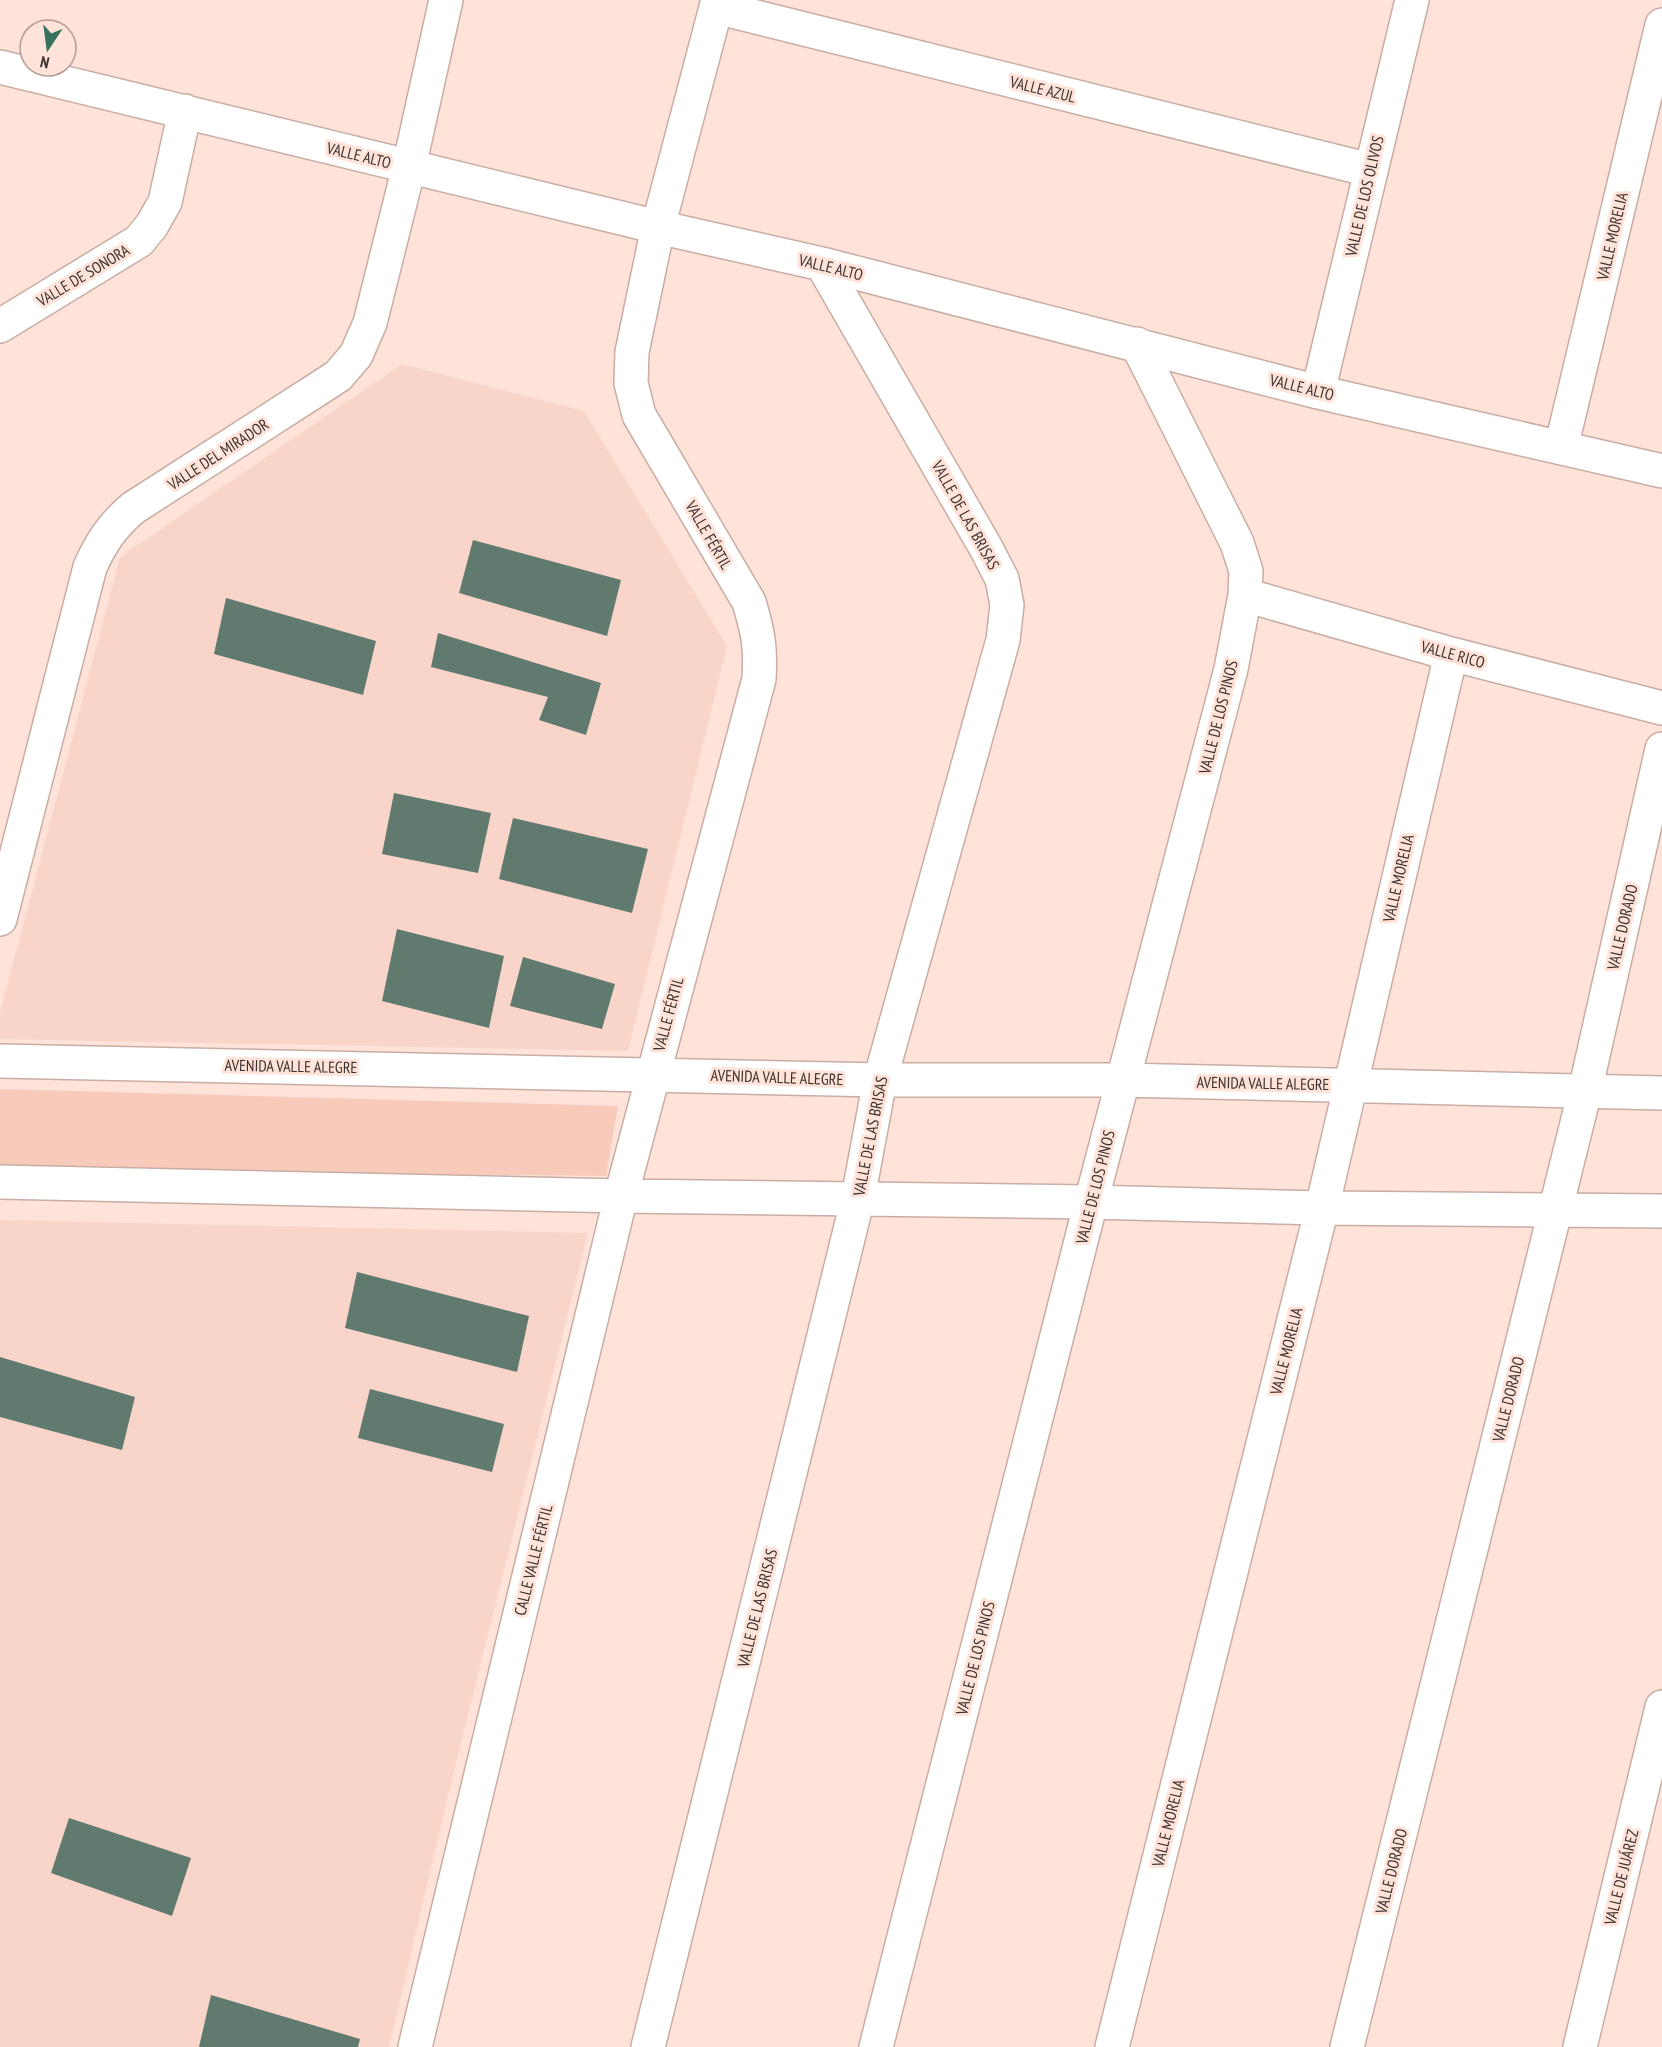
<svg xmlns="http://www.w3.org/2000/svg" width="1662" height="2047" viewBox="0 0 1662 2047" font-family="'PT Sans Narrow',sans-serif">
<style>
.built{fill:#f8d5c8}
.green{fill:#f8caba}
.building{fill:#607a70}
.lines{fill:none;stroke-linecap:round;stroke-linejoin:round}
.minor-casing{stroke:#c8ada4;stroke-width:36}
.minor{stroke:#fff;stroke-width:33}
.labels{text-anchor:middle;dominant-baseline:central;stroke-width:6;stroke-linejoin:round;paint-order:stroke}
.street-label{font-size:16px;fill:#3d322f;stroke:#ffe3d9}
</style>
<rect width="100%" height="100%" fill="#ffe3d9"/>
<path class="built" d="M402,364L584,411L727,646L628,1051L0,1039V1013L120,557Z
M0,1220L588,1233L452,1779L389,2047H0Z"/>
<path class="green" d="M0,1089L618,1106L606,1176L0,1169Z"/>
<path class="building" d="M473,540L621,580L607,636L459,593Z
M226,598L376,641L363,695L214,654Z
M438,633L601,683L586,735L539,720L548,697L431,667Z
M394,793L491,813L478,873L382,854Z
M513,818L648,849L632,913L499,879Z
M397,929L504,956L489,1028L382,1001Z
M523,957L615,984L602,1029L510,1006Z
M357,1272L529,1316L517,1372L345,1328Z
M0,1357L135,1397L122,1450L0,1417Z
M370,1389L504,1424L492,1472L358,1438Z
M69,1818L191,1858L172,1916L51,1873Z
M211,1995L360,2039L358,2047H199Z"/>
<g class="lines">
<defs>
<path id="minor" d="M716,7L1370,170
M0,67L658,227L822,264L1318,392L1662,471
M0,326L139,241L152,225L165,202L185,111
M1318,392L1412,0
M1561,448L1662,25
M1245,595L1451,654L1662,708
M0,919L90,567C102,541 112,526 133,508L338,376L356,355L370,323L409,167L446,0
M0,1061L880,1080H1123L1662,1093
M0,1182L621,1196L1091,1202L1322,1208L1662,1211
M415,2047L621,1196L759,679C761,647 758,632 749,602L639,415L631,383L632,352L658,227L718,0
M648,2047L858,1198L880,1080L1003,640L1007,605L1002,579L986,548L822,264
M876,2047L1091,1202L1231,669L1245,595L1246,571L1237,543L1137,344
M1112,2047L1322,1208L1451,654
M1347,2047L1585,1091L1662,749
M1580,2047L1662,1707"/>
</defs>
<use href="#minor" class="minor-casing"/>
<use href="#minor" class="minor"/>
</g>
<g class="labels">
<g class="street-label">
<text transform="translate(1043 89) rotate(14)">VALLE AZUL</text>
<text transform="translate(359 155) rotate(14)">VALLE ALTO</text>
<text transform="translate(1364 196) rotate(-77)">VALLE DE LOS OLIVOS</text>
<text transform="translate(1612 236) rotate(-77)">VALLE MORELIA</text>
<text transform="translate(831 267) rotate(14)">VALLE ALTO</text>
<text transform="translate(83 275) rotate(-31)">VALLE DE SONORA</text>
<text transform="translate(1302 387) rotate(14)">VALLE ALTO</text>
<text transform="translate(218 454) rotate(-33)">VALLE DEL MIRADOR</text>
<text transform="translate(966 515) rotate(61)">VALLE DE LAS BRISAS</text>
<text transform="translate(709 535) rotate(60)">VALLE FÉRTIL</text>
<text transform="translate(1453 654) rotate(15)">VALLE RICO</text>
<text transform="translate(1218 717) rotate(-76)">VALLE DE LOS PINOS</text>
<text transform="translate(1398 878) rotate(-77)">VALLE MORELIA</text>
<text transform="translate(1622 927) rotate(-77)">VALLE DORADO</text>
<text transform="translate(668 1014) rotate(-75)">VALLE FÉRTIL</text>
<text transform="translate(291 1066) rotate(1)">AVENIDA VALLE ALEGRE</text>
<text transform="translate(777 1077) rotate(2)">AVENIDA VALLE ALEGRE</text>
<text transform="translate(1263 1083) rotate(1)">AVENIDA VALLE ALEGRE</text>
<text transform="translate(870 1136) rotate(-79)">VALLE DE LAS BRISAS</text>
<text transform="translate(1095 1187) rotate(-76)">VALLE DE LOS PINOS</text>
<text transform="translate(1286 1351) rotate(-76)">VALLE MORELIA</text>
<text transform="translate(1508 1399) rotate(-76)">VALLE DORADO</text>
<text transform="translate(533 1560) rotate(-76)">CALLE VALLE FÉRTIL</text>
<text transform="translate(757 1608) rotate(-76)">VALLE DE LAS BRISAS</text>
<text transform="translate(975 1658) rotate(-76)">VALLE DE LOS PINOS</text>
<text transform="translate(1168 1823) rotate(-76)">VALLE MORELIA</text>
<text transform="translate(1391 1871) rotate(-76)">VALLE DORADO</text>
<text transform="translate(1621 1877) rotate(-76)">VALLE DE JUÁREZ</text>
</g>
</g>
<g transform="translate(48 48) rotate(193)"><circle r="28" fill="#ffe3d9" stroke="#b19c95" stroke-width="1.5"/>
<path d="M0-4.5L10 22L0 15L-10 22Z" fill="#35715c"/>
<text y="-9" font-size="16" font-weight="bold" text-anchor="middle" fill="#3d322f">N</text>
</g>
</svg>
